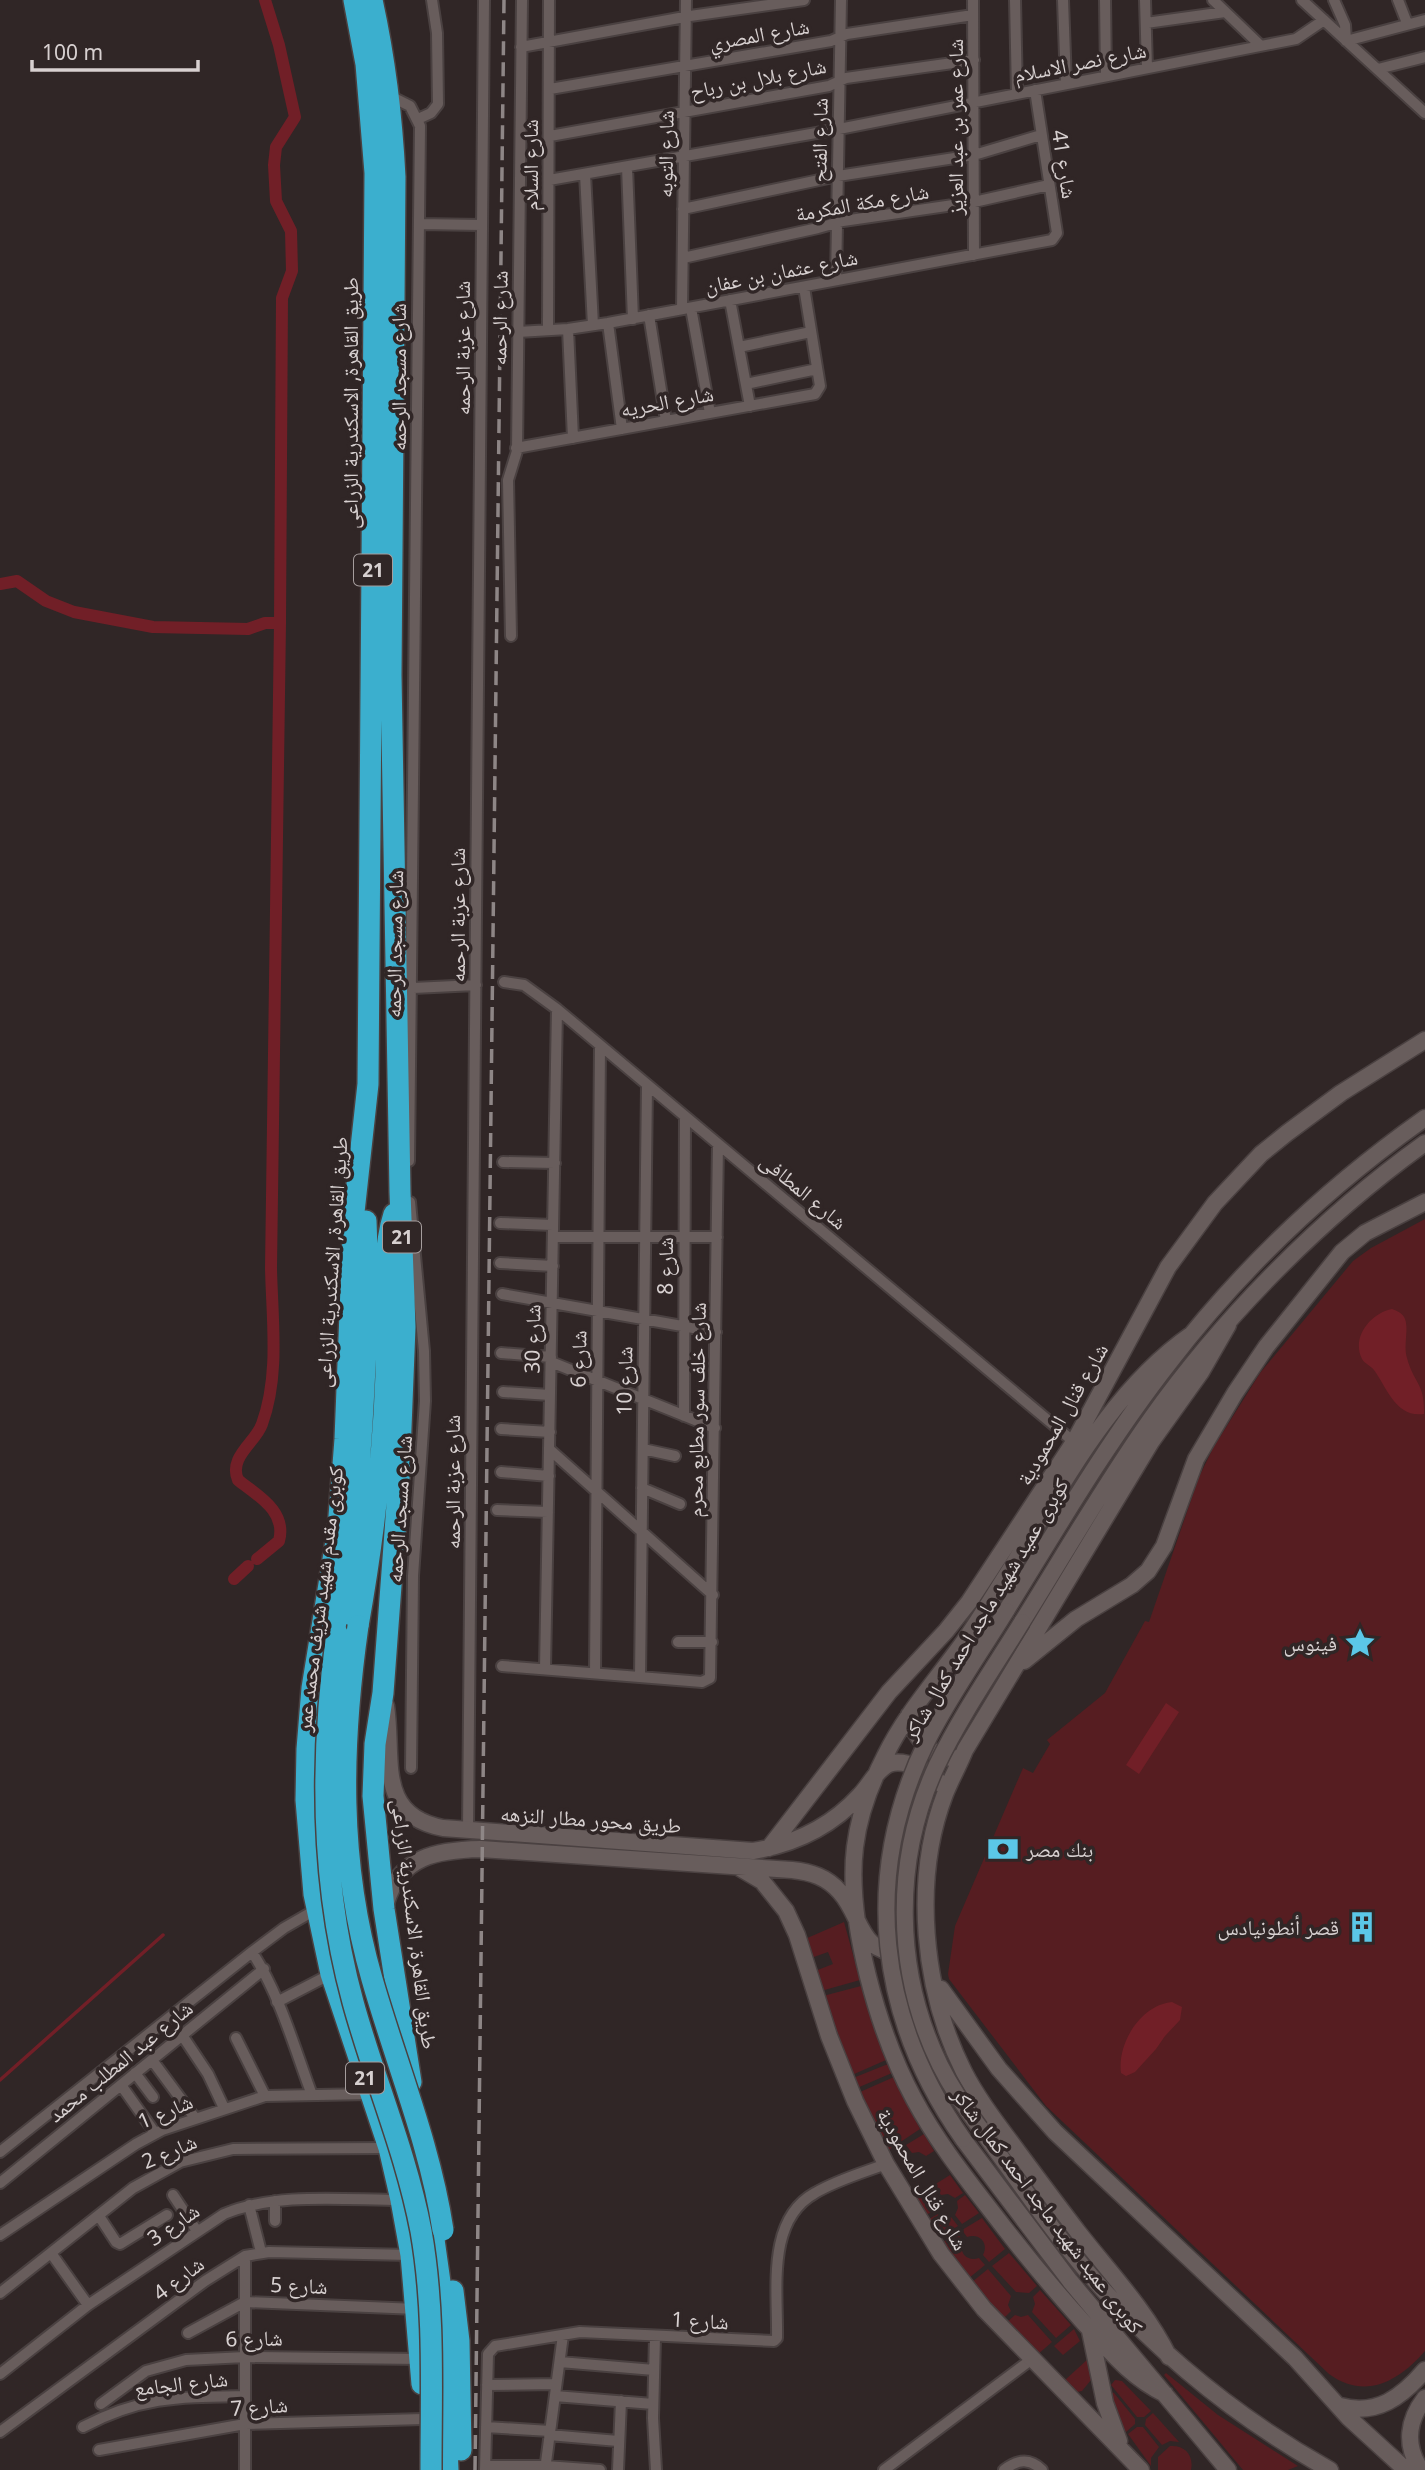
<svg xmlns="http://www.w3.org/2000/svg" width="1425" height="2470" viewBox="0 0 1425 2470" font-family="'Noto Sans','Noto Naskh Arabic',sans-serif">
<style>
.green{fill:#561d21}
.water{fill:#711f27}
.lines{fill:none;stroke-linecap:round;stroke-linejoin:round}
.stream{stroke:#711f27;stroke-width:3.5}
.canal{stroke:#711f27;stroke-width:12}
.street-casing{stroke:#4a4141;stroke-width:14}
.secondary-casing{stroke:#4a4141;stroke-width:19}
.highway-casing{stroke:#4a4141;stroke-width:24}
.street{stroke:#685d5c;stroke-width:10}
.secondary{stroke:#685d5c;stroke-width:16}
.highway{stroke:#3bafce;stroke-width:21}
.rail{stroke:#8e8686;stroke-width:3.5;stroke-dasharray:14 7;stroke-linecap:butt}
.secondary-bridge-casing{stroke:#4a4141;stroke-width:19;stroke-linecap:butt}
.highway-bridge-casing{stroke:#4a4141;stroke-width:24;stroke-linecap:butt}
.secondary-bridge{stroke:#685d5c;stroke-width:16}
.highway-bridge{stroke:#3bafce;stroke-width:21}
.labels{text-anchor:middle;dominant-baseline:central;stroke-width:7;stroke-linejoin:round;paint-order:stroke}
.shield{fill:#302626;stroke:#a59d9d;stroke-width:2}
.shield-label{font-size:19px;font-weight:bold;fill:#d7d0d0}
.street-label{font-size:21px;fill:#d7d0d0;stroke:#302626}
.poi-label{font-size:21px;fill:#d7d0d0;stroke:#302626;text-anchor:end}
</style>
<rect width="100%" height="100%" fill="#302626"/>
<path class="green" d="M1425,1219V2351C1400,2380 1366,2401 1329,2374L1046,2106L949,1979L948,1974L955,1926L1023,1768L1033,1773L1050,1744L1047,1740L1105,1693L1145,1621L1149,1622L1199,1477L1213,1448L1260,1373L1353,1261L1371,1248Z
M844,1922L860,1980L821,1991L815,1971L833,1964L828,1952L811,1958L805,1939Z
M861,1986L886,2060L852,2075L823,1996Z
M888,2064L892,2073L857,2088L853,2078Z
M894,2077L920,2129L887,2151L860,2092Z
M924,2134L934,2151L926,2156L919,2152L912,2153L906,2145Z
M950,2175L963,2193L955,2198L948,2194L941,2195L934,2185Z
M931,2187L937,2197L934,2203L935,2210L926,2215L915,2198Z
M965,2195L979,2213L962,2224L955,2215L958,2208L957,2201Z
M938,2214L944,2218L951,2217L958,2226L940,2237L929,2219Z
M982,2218L1005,2249L989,2262L983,2255C989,2243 980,2233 967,2237L962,2230Z
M957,2233L963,2241C958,2253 967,2262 979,2258L985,2265L969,2278L943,2242Z
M1009,2253L1037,2286L1029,2293L1016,2292L992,2266Z
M988,2269L1011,2296L1008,2305L1011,2311L1003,2319L972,2282Z
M1040,2290L1071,2325L1056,2338L1032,2312L1035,2304L1033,2297Z
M1015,2315L1021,2317L1028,2315L1052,2342L1037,2355L1006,2323Z
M1074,2329L1080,2341L1063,2355L1054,2346Z
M1088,2359L1091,2380L1082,2391L1077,2392L1065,2380Z
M1166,2373L1218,2415L1298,2466L1288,2470H1243L1164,2375Z
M1115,2380L1122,2381L1151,2411L1144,2417H1137L1111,2385Z
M1110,2392L1114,2393L1135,2419V2424L1126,2432L1116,2416Z
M1153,2413L1179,2442L1170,2441L1162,2445L1145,2425L1146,2419Z
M1137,2427H1143L1159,2447L1151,2458V2466L1128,2434Z
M1170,2446C1185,2445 1194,2455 1191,2470H1158V2457Z"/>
<path class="water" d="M1392,1309C1397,1311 1403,1313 1405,1319C1409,1330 1403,1345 1407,1358C1414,1384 1425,1383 1424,1414C1396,1418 1387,1388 1374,1370C1370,1365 1365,1364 1362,1359C1351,1337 1371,1313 1392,1309Z
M1166,1703L1179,1712L1139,1774L1126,1765Z
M1172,2002L1182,2007L1180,2020L1165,2036L1156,2049L1135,2072L1126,2076L1121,2073C1117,2043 1141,2005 1172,2002Z"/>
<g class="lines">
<path class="stream" d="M0,2080L163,1935"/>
<path class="canal" d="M0,584L17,581L46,601L74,612L153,627L248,629L265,623H280
M257,1559L279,1541C287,1511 258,1496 238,1480C228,1457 256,1442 262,1424C280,1375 272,1319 271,1268L280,623L282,298L292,271L291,231L276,201L274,165L276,147L295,117L279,45L265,0
M234,1579L248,1566"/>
<defs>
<path id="street" d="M973,0L974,255
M1015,0L1017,94
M1063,0L1066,84
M1105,0L1106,76
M1145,0L1147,68
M1213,0L1260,45
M1302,0L1425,113
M1334,0L1345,25L1346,41L1425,20
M1398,0L1407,23
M1146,23L1225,12
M521,47L690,16L804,0
M1378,69L1425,57
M550,89L831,41L847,34L973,15
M388,95L410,106L420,126L409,1161
M418,119L431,113L438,104L437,33L432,0
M550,136L829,86L846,78L974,60
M627,167L633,319
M585,174L593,325
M549,180L839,129L1296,39L1324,20
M683,209L838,176L974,155L1041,135
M419,224L482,225
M683,258L818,228L843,221L974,202L1049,185
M836,280L841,0
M730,300L750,406
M691,308L710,413
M682,309L686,0
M649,315L666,421
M608,323L622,429
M568,329L573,438
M548,330L549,0
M518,332L568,329L608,323L1052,240L1057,233L1035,90
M739,347L811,332
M746,384L817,369
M516,448L815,394L820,386L804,287
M511,636L508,480L517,451L522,0
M504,982L524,985L557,1009L1074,1442
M413,988L476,985
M503,1162L555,1163
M410,1202L424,1351L425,1401L413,1576L411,1768
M500,1223L553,1225
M553,1237H717
M500,1263L553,1266
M502,1294L716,1332
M501,1353L551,1357
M551,1362L715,1428
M503,1392L550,1395
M684,1416L685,1116
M501,1429L550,1432
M549,1449L713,1595
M643,1449L675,1456
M501,1472L549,1476
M642,1488L680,1504
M497,1510L548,1512
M678,1642H712
M502,1666L702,1682L710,1678L718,1144
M545,1669L557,1009
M595,1673L600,1045
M640,1677L647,1085
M468,1830L484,0
M252,1952C280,1995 294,2047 312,2095
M277,2002L331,1974
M182,2035L208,2074L224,2108
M236,2038L265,2096
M152,2060L195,2118
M135,2073L153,2097
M121,2085L155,2133
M0,2152L252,1952L284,1928L317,1909
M0,2183L264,1969
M173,2195L197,2231
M249,2205L261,2252
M99,2216L116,2242L120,2244L167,2215
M275,2221V2201
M0,2235L136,2144L162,2130L265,2096L370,2094
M51,2253L88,2305
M245,2256V2470
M0,2293L133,2188L180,2162L233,2149L389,2148
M188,2333L245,2302L417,2309
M655,2337L653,2418L656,2470
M560,2362L654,2370
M0,2374L88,2305L224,2214C277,2192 344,2200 401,2200
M487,2385L556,2384
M555,2396L653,2404
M101,2404L146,2371L186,2360L245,2357L421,2359
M83,2427C141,2396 181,2397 245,2396
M486,2427L550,2431
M0,2432L205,2281L245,2256L269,2252L411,2255
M549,2435L618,2441
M99,2450L245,2424L423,2419
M486,2466H546L600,2470
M485,2470L488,2354L495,2346L580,2332L774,2341L777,2338C778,2290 766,2220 815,2193C837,2180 862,2173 886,2164
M545,2470L563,2335
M618,2470L621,2401
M884,2470L1032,2359
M1004,2470C1017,2460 1029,2457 1042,2470"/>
<path id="secondary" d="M1006,1611C1058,1527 1108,1441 1169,1363C1240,1270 1329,1186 1425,1118
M1022,1622C1064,1555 1104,1485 1150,1420C1223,1317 1322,1217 1425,1143
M1024,1661L1076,1619L1132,1585L1148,1571L1164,1546L1196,1459L1235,1393L1266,1347L1342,1252L1365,1233L1425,1202
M386,1706C394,1758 375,1815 443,1828L753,1851C795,1844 831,1827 860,1795C869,1786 876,1770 889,1764C905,1758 931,1772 941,1784
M909,1715C912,1735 932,1758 954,1758
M769,1848L889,1692L946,1631L969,1602L1074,1442L1168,1267L1215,1203L1261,1154L1287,1133L1341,1093L1425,1040
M740,1868L762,1881L786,1911L797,1935L829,2036L855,2101L886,2164L941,2254L984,2309L1141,2470
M386,1903C400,1856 437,1850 481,1849L792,1870C811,1872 827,1877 840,1892C862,1916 859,1955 902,1952
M941,1989L999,2069L1055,2132L1295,2358L1348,2417L1406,2470
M980,2128C1020,2183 1059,2242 1106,2293C1171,2364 1246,2423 1330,2470
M963,2139L1070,2281L1228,2470
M1090,2331L1105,2403L1119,2441
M1169,2357C1145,2309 1110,2273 1078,2232C1058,2206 1038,2179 1018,2152C999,2126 979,2101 964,2072C923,1991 912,1880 945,1794C951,1779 959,1765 965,1750L1151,1442L1201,1372L1228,1325
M1165,2394C1130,2377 1110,2351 1084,2323C1057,2293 1031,2262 1006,2230C974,2188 939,2146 914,2099C879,2034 846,1921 855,1847C859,1814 870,1785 885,1756C904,1717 932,1685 957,1651C975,1627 990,1601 1006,1576C1060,1491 1108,1392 1192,1334
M1340,2406C1377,2416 1402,2397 1425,2370
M1421,2470C1404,2445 1408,2420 1425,2398"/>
<path id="highway" d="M354,0L366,64L375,173L368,1084L354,1212L345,1439L338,1529L312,1688L307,1749L306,1800L314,1894L331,1974L389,2148L401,2200L411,2255L422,2384
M372,0C385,59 392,117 395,177L391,675L400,1192L405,1327L399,1478L383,1693L375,1744L373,1796L384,1909L411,2082
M358,1626C373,1542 383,1459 386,1374C388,1325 379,1260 394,1214
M337,1633C354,1543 361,1458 365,1366C367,1318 368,1270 366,1221
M429,2204L440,2282L448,2470
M453,2291L459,2341L461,2450"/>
</defs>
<use href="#street" class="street-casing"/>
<use href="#secondary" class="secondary-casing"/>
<use href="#highway" class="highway-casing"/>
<use href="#street" class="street"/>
<use href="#secondary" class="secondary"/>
<use href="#highway" class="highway"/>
<path class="rail" d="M475,2470L504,0"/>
<defs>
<path id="secondary-bridge" d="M980,2128C965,2108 951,2087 940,2065C894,1971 893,1859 937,1765C961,1715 993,1669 1022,1622
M963,2139C878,2018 861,1877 926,1743C949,1697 979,1655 1006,1611"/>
<path id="highway-bridge" d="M358,1626C341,1745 338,1862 372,1979C396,2063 430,2144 443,2230
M337,1633C320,1756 320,1882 353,2002C374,2079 406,2152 421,2231C435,2310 431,2390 431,2470"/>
</defs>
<use href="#secondary-bridge" class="secondary-bridge-casing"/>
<use href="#highway-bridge" class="highway-bridge-casing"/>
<use href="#secondary-bridge" class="secondary-bridge"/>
<use href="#highway-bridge" class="highway-bridge"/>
</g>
<defs>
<symbol id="sight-bare" viewBox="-9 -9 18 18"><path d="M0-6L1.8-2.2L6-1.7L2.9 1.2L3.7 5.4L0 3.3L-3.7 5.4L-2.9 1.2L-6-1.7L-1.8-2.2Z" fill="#5bc7e7" stroke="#302626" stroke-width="2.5" paint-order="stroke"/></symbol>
<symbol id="bank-bare" viewBox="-9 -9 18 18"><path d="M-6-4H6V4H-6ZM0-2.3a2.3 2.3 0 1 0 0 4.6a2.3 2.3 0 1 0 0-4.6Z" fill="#5bc7e7" stroke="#302626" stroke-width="2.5" paint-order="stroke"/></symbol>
<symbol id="building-bare" viewBox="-9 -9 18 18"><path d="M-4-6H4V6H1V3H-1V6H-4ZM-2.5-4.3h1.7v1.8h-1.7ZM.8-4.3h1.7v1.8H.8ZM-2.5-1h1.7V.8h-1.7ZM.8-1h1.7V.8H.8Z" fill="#5bc7e7" stroke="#302626" stroke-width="2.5" paint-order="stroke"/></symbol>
</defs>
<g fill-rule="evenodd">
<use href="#sight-bare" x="1338" y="1621" width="44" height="44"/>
<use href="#bank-bare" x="981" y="1827" width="44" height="44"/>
<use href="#building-bare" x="1340" y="1905" width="44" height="44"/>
</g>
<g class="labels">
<g class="shield">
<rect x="354" y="554.5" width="38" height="31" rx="5"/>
<rect x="383" y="1221.5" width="38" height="31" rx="5"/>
<rect x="346" y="2062.5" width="38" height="31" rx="5"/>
</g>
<g class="shield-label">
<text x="373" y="570">21</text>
<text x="402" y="1237">21</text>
<text x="365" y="2078">21</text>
</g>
<g class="street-label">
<text transform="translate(759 34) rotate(-10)">شارع المصري</text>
<text transform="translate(1080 62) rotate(-11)">شارع نصر الاسلام</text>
<text transform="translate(758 78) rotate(-11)">شارع بلال بن رباح</text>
<text transform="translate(955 127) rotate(-90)">شارع عمر بن عبد العزيز</text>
<text transform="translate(819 140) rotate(-89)">شارع الفتح</text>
<text transform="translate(665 154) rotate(-89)">شارع التوبه</text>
<text transform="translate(1065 164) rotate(81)">شارع 41</text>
<text transform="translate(530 165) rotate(-90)">شارع السلام</text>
<text transform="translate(862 202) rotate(-10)">شارع مكة المكرمة</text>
<text transform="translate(781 271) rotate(-11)">شارع عثمان بن عفان</text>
<text transform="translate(499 318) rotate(-89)">شارع الرحمه</text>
<text transform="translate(462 348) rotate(-90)">شارع عزبة الرحمه</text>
<text transform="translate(398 377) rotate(-90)">شارع مسجد الرحمه</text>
<text transform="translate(667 401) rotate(-10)">شارع الحريه</text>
<text transform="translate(350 403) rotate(-90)">طريق القاهرة, الاسكندرية الزراعى</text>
<text transform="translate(457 915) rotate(-90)">شارع عزبة الرحمه</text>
<text transform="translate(394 944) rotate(-89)">شارع مسجد الرحمه</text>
<text transform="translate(804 1191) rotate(40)">شارع المطافى</text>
<text transform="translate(331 1262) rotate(-86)">طريق القاهرة, الاسكندرية الزراعى</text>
<text transform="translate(665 1266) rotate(-90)">شارع 8</text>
<text transform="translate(532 1339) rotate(-89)">شارع 30</text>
<text transform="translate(578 1359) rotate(-89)">شارع 6</text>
<text transform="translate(624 1381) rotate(-89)">شارع 10</text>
<text transform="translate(696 1410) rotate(-89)">شارع خلف سور مطابع محرم</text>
<text transform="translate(1062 1414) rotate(-60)">شارع قنال المحمودية</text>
<text transform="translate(452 1482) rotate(-90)">شارع عزبة الرحمه</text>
<text transform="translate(399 1509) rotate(-86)">شارع مسجد الرحمه</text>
<text transform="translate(319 1599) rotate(-83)">كوبرى مقدم شهيد شريف محمد عمر</text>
<text transform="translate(985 1609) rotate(-59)">كوبرى عميد شهيد ماجد احمد كمال شاكر</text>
<text transform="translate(591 1819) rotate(4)">طريق محور مطار النزهه</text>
<text transform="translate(415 1924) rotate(83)">طريق القاهرة, الاسكندرية الزراعى</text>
<text transform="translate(120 2061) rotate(-39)">شارع عبد المطلب محمد</text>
<text transform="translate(165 2111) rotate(-23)">شارع 1</text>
<text transform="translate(169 2151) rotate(-23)">شارع 2</text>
<text transform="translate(923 2179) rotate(60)">شارع قنال المحمودية</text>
<text transform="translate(1048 2210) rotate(53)">كوبرى عميد شهيد ماجد احمد كمال شاكر</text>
<text transform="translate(173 2224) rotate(-34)">شارع 3</text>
<text transform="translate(178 2278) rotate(-37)">شارع 4</text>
<text transform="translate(299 2285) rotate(2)">شارع 5</text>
<text transform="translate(700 2320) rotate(3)">شارع 1</text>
<text transform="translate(254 2338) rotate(-1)">شارع 6</text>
<text transform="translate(181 2383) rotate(-6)">شارع الجامع</text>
<text transform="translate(259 2406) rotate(-4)">شارع 7</text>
</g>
<g class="poi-label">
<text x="1337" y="1643">فينوس</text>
<text x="1026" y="1849" text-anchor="start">بنك مصر</text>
<text x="1339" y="1927">قصر أنطونيادس</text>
</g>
</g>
<path d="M32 60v10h166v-10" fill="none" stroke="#d7d0d0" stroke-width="3.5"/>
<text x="42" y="60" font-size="21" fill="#d7d0d0" stroke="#302626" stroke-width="5" paint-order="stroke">100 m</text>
</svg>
